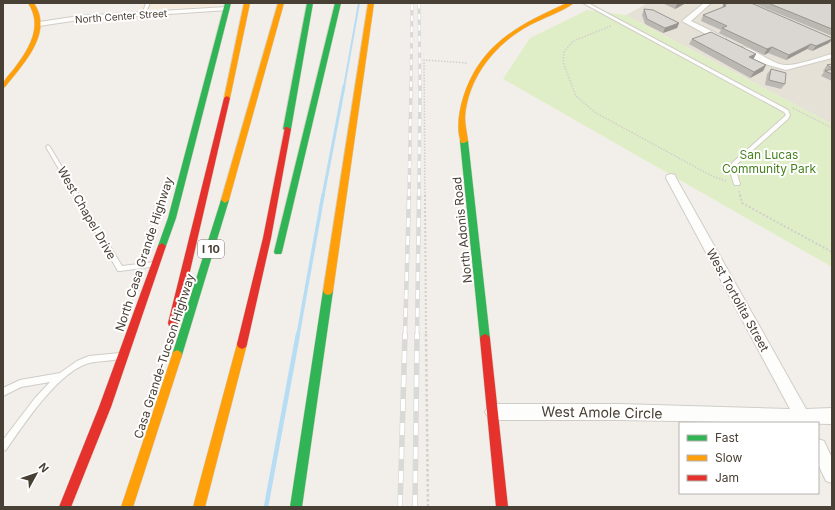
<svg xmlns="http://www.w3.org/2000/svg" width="835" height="510" viewBox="0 0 835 510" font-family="Inter,sans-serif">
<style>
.residential{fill:#e6e1d7}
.commercial{fill:#f6eadc}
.green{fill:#e0eec7}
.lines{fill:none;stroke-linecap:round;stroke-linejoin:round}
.stream-far3{stroke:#b6ddf4;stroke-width:2}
.stream-far2{stroke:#b6ddf4;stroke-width:3}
.stream-far1{stroke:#b6ddf4;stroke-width:3.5}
.stream{stroke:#b6ddf4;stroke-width:4.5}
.lane-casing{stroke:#d0cdc7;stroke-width:2}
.street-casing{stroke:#d0cdc7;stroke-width:2}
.fast-casing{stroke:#d3cec2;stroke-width:1}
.slow-casing{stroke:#d3cec2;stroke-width:1}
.jam-casing{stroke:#d3cec2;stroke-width:1}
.path-far2{stroke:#d2cfca;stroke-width:1.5;stroke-dasharray:1.5 1.5;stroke-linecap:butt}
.path-far1{stroke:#d2cfca;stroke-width:2;stroke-dasharray:2 2;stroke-linecap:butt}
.path{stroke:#d2cfca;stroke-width:2.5;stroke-dasharray:2.5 2.5;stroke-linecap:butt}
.lane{fill:#fdfdfc;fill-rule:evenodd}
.street{fill:#fdfdfc;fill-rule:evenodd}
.fast{fill:#30b455;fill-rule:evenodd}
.slow{fill:#ff9f0a;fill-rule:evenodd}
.jam{fill:#e5322d;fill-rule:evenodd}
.rail-far3-casing{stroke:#d9d9d8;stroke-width:3}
.rail-far2-casing{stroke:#d9d9d8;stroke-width:3.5}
.rail-far1-casing{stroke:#d9d9d8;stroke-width:4.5}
.rail-casing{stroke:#d9d9d8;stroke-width:5.5}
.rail-far3{stroke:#fff;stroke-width:2;stroke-dasharray:5.5;stroke-linecap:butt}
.rail-far2{stroke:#fff;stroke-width:2.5;stroke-dasharray:7;stroke-linecap:butt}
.rail-far1{stroke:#fff;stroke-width:3;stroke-dasharray:9;stroke-linecap:butt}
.rail{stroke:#fff;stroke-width:4;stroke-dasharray:12;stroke-linecap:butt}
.wall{fill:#bbb8b4}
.shaded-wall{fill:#999692}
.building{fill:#dad6d1;stroke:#999692}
.labels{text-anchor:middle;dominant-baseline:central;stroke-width:4;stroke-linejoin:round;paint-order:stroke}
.far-street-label{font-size:10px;fill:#494035;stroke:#fff}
.shield{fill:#fff;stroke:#807972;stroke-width:1}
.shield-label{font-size:11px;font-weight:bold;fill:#494035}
.park-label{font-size:12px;fill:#498122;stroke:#fff}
.street-label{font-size:12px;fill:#494035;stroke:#fff}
.near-street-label{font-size:14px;fill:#494035;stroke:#fff}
</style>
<rect width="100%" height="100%" fill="#f2efea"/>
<path class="residential" d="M648,3H832V124L626,15Z"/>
<path class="commercial" d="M142,3H217V6L139,10Z"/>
<path class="green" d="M587,10L626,15L832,124V267L503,79L530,38Z"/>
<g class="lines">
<path class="stream-far3" d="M344,87L359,3"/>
<path class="stream-far2" d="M323,196L344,86"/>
<path class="stream-far1" d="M298,335L323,195"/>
<path class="stream" d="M266,507L298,334"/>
<defs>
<path id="lane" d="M146,3H150L145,14L142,15Z
M583,3H588L788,110L790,115L788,119L737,164L736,171L740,184L739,185H735L734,184L730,171L732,163L784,117L786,115L784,112Z
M48,145L50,147L122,266L155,262H157L158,264L157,266L120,271H118L46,147Z
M120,353L122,354L124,356L122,358C111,362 98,360 86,364C56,375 24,424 6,450L3,451V440L35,398L50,382L21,387L3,396V388L20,380L60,373L77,361L89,356Z"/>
<path id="street" d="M704,3H711L691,21L726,38V42H720L682,21Z
M226,7L229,9L228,10L79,20L39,26L35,24L39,22L79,16Z
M738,47C752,45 772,66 787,65C799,65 820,57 832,54V58L786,70L765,64L738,51Z
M671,174L675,175L676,178L806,409L832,408V424L620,420H493L488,417L485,412L488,407L493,404H620L790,409L666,178L667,175Z
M818,439L824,441L832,458V483L826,481L818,464Z"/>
<path id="fast" d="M225,3H231L176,218L166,246L162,249L158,246L168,218Z
M307,3H313L291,129L287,131L283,129Z
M335,3H341L282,252L281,254H275L274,252Z
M461,139H464L468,141L490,339L489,342L485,344L481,342L480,339L460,141Z
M225,197L229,200L182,355L181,358L177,360L173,358L172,355L221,200Z
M328,287L331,288L333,291L302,507H290L323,291L325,288Z"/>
<path id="slow" d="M28,3H34C54,33 23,64 5,87L3,88C3,80 8,76 13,70C28,50 44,27 28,3Z
M244,3H250L230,98L227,100L224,98Z
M278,3H284L229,200L225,203L221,200Z
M368,3H374L333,291L331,294L328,295L325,294L323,291Z
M567,3H574C562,12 543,18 530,25C496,43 468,77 465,117C465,125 467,133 468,141L464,143H461C456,129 459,111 463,98C480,44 518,25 567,3Z
M242,339L246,341L247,344L205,507H193L237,344L238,341Z
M177,350L181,352L182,355L133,507H121L172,355L173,352Z"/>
<path id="jam" d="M227,96L230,98L178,323L177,326L173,327L169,326L168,323L224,98Z
M285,127H287L291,129L271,238L247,344L246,347L242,349L238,347L237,344L263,238Z
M162,243L166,246L111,407L71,507H59L99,407L158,246Z
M485,334L489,336L490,339L508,507H496L480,339L481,336Z"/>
</defs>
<use href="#lane" class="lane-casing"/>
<use href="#street" class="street-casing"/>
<use href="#fast" class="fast-casing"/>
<use href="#slow" class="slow-casing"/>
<use href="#jam" class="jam-casing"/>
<path class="path-far2" d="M611,26L576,40L571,43L564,52L563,62L576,96L596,113L712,176L726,181
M793,108L832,128
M739,191L740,196
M425,196L424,60L468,63"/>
<path class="path-far1" d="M425,195L426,335
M740,195L742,203L832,252"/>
<path class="path" d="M426,334L428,507"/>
<use href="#lane" class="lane"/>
<use href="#street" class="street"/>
<use href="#fast" class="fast"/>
<use href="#slow" class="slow"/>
<use href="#jam" class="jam"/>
<defs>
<path id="rail-far3" d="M419,3L420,87
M411,87L412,3"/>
<path id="rail-far2" d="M409,196L411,86
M419,196L420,86"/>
<path id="rail-far1" d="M405,335L409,195
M417,335L419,195"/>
<path id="rail" d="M400,507L405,334
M415,507L417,334"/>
</defs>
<use href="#rail-far3" class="rail-far3-casing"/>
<use href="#rail-far2" class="rail-far2-casing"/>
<use href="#rail-far1" class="rail-far1-casing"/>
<use href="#rail" class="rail-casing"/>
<use href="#rail-far3" class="rail-far3"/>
<use href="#rail-far2" class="rail-far2"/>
<use href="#rail-far1" class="rail-far1"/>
<use href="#rail" class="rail"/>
</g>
<path class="wall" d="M662,3H686L675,9Z
M753,3H832V36Z
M723,5L829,43L812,51L807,49L786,60L768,53L764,55L719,33L721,30L701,21L703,15L722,8Z
M644,9L679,23L677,28L663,33L645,24L642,15Z
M692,39L756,54L753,59L766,65L763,71L750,78L689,44Z
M832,64V81L821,76L824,72L823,71L827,65Z
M771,69L785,84L781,89L765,85L767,74Z"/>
<path class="shaded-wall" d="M679,3H686L675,9L677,4Z
M679,23L677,28L663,33L665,28Z
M832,39V40L829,43L812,51L816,46Z
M811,44L807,49L786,60L789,55Z
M772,47L768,53L764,55L767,49Z
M756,54L753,60L749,57Z
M766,65L763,71L750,78L754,72Z"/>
<path class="building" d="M729,3H751L832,38V39L816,46L811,44L789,55L772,47L767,49L722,28L727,26L703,15L726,6L723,5Z
M768,3H832V29Z
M644,9L653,10L679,23L665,28L647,19Z
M711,32L756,54L749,57L766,65L754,72L692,39Z
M832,64V68L827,65Z
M771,69L786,73L785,84L769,80Z
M832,69V74L825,71Z"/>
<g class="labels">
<g class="far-street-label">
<text transform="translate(121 16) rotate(-4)">North Center Street</text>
</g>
<rect class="shield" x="198" y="240" width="26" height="18" rx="3"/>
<g class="shield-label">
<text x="211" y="249">I 10</text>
</g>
<g class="park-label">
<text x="769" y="154">San Lucas<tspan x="769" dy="14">Community Park</tspan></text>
</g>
<g class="street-label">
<text transform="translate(87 213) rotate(60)">West Chapel Drive</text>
<text transform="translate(462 230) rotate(-96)">North Adonis Road</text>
<text transform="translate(144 254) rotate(-72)">North Casa Grande Highway</text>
<text transform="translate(738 300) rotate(61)">West Tortolita Street</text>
<text transform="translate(164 356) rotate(-72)">Casa Grande-Tucson Highway</text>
</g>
<g class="near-street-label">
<text transform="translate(602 412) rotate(1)">West Amole Circle</text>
</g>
</g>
<rect width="835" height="510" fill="none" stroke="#494035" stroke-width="8"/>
<rect x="679" y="422" width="140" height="72" fill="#ffffff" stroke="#b6b3ae"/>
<rect x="687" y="435" width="20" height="6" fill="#30b455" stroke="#b6b3ae"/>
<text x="715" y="442" font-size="12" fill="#494035">Fast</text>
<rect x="687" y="455" width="20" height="6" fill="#ff9f0a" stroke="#b6b3ae"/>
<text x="715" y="462" font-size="12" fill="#494035">Slow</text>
<rect x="687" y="475" width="20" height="6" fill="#e5322d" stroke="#b6b3ae"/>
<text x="715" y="482" font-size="12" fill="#494035">Jam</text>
<g transform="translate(36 474) rotate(50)" stroke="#ffffff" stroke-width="3" paint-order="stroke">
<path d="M0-3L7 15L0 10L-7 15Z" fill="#494035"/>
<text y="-6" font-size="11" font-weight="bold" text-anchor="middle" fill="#494035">N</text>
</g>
</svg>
